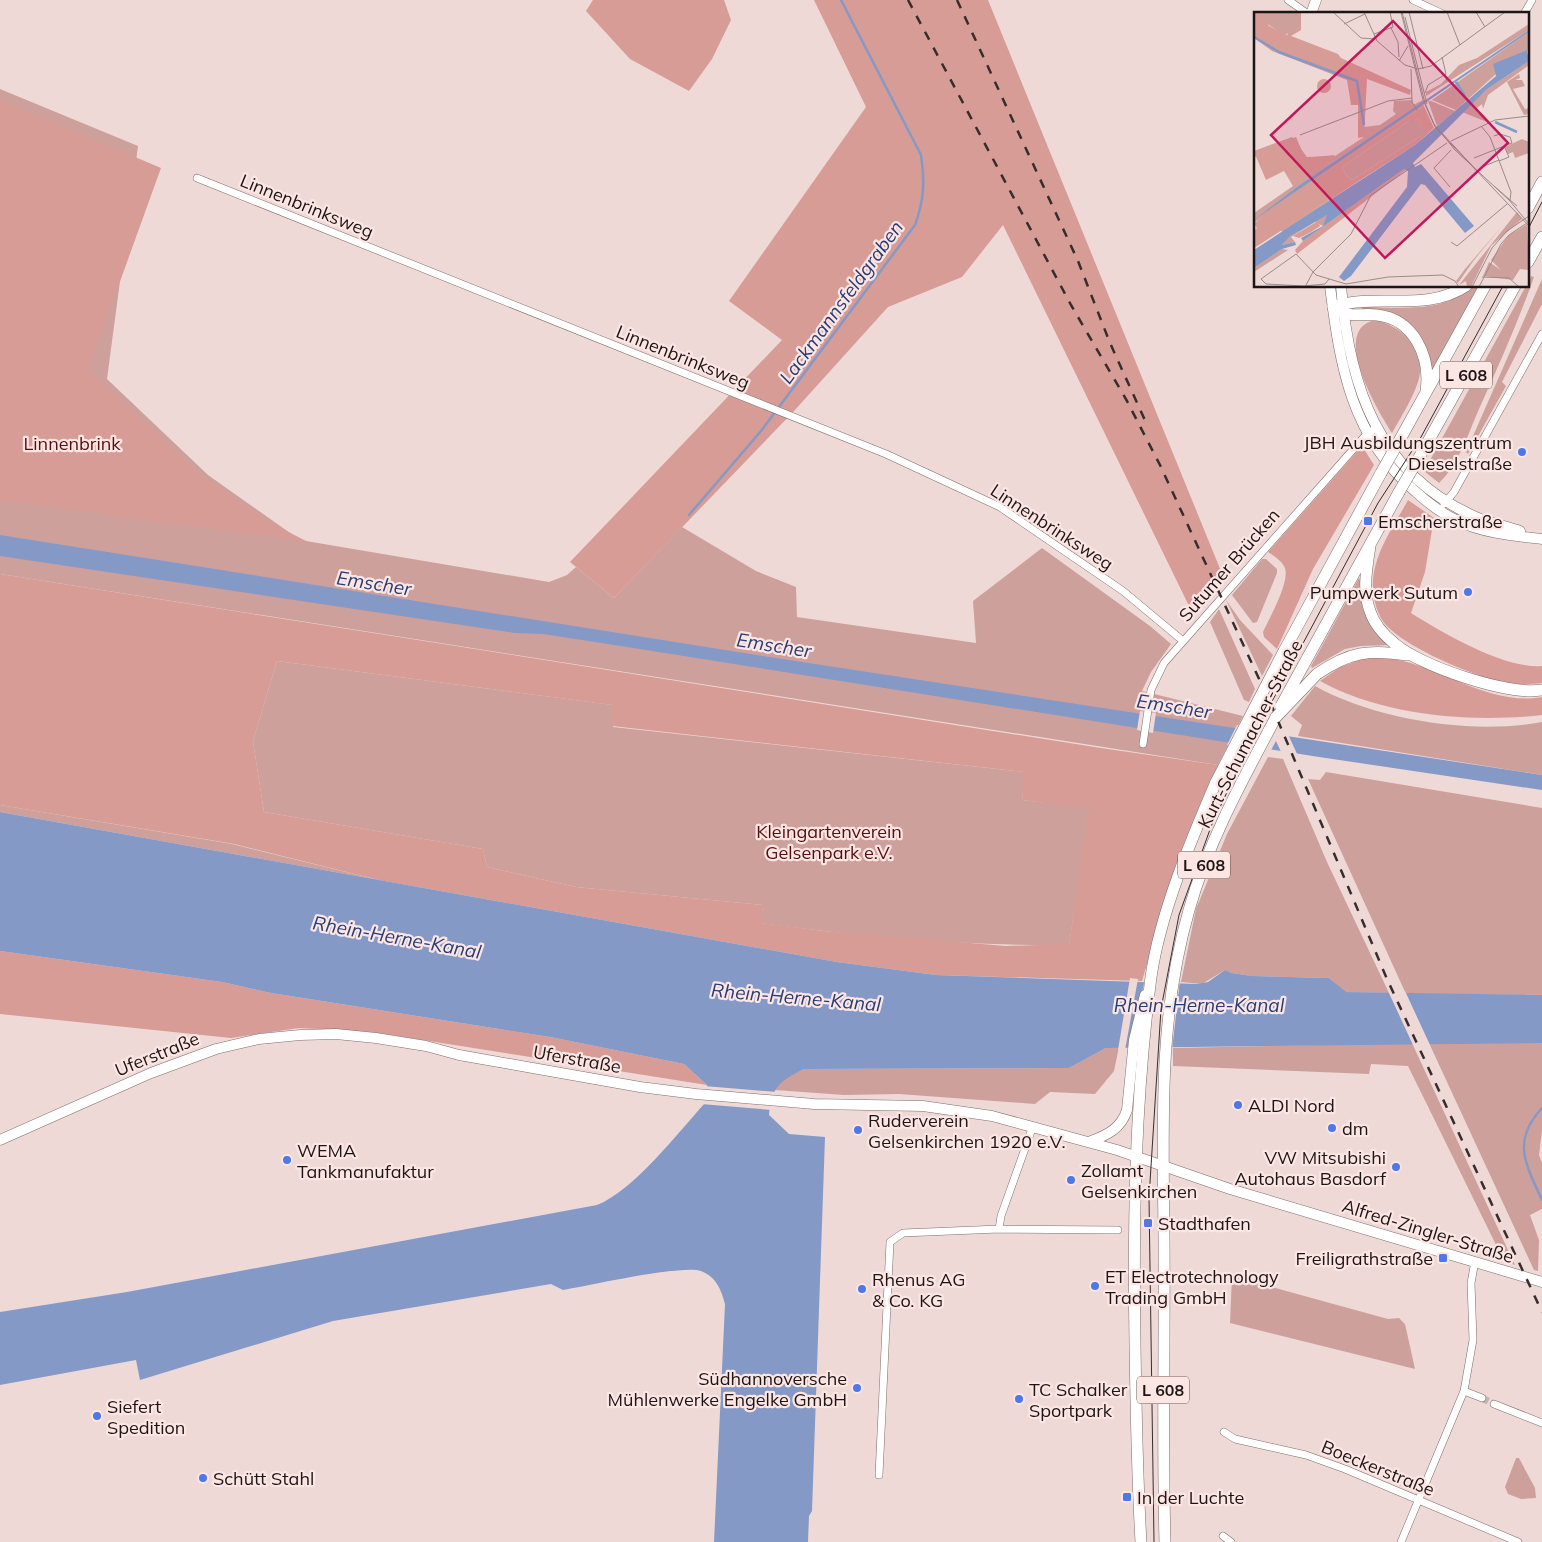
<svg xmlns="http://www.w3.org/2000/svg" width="1542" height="1542" viewBox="0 0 1542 1542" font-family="Mulish,sans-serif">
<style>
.green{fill:#cea09b}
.forest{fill:#d79c95;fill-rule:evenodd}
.water{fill:#8599c7}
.pier{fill:#eed9d7}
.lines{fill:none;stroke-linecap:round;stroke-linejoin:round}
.stream{stroke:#8599c7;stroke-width:2.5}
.street-tunnel{stroke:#c4b2b0;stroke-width:7;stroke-dasharray:7 3.5;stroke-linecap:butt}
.street-casing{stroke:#7f6d6b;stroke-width:8}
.secondary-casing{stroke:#7f6d6b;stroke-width:11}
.primary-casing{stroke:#7f6d6b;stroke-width:12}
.street{stroke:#fff;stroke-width:7}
.secondary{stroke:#fff;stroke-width:10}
.primary{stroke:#fff;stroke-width:11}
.tram{stroke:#372d2d;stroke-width:1}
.rail{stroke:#372d2d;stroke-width:2.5;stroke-dasharray:9 9;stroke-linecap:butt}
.primary-bridge-casing{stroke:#7f6d6b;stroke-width:12;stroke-linecap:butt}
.primary-bridge{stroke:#fff;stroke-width:11}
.poi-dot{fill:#4e77ea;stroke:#fce6e4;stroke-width:2}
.labels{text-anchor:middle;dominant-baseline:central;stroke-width:4.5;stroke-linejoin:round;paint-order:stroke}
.shield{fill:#fce6e4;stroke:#605453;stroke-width:1}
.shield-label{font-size:16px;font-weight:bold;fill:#1d1515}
.street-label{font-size:18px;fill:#1d1515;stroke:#fce6e4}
.poi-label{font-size:18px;fill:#1d1515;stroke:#fce6e4;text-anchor:start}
.park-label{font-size:18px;fill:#540e0d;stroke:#fce6e4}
.water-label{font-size:19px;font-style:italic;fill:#263c75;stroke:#fce6e4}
.inset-river{fill:none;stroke:#8599c7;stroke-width:2.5}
.inset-road{fill:none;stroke:#9a8b89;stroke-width:1}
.view{fill:#c2185b;fill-opacity:0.15;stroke:#c2185b;stroke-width:2.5}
.inset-edge{fill:none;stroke:#1d1515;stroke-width:2.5}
</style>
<rect width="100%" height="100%" fill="#eed9d7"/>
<path class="green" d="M0,89L138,146L107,379L208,475L300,540L549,582L567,575L576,567L614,598L682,527L756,571L796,587L797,617L976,643L973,601L1042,548L1150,626L1171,644L1151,672L1142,691L1243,716L1218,765L0,574Z
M1531,276L1534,277C1518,322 1499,365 1479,409C1468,434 1459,464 1439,483L1424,471L1526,286H1528Z
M1542,279V304L1502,382L1506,386L1468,454L1466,452Z
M1474,286H1479L1432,371L1429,370C1429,330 1402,307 1362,310V307C1400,307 1442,314 1474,286Z
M1375,320C1403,326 1428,351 1418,382C1412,400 1401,417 1392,433C1378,411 1329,330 1375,320Z
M1262,559H1266L1277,569V573L1257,622L1253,623L1232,595Z
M1359,578L1388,645L1361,646L1345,649L1312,668L1311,666Z
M1226,600L1240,620L1273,655L1262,676Z
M1219,609L1255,689L1249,702L1244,700L1210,622Z
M277,661L613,705V727L1025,772L1022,800L1090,808L1069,945C966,946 863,937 761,923L763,905L576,887L487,867L483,849L264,812L253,741Z
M1315,686C1376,720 1473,735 1542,722V775L1298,736L1302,725L1291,716Z
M1268,757L1283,759L1327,862L1389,993L1345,992L1329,978L1252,976L1232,973L1225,970L1202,984L1181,982L1196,909L1227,834Z
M1326,772L1542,808V995L1406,994L1308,779L1320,780Z
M0,805L232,844L379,880L0,812Z
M1412,1043L1515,1265L1504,1261L1408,1066L1371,1064L1369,1074L1173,1066V1048Z
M1429,1043H1542V1130L1539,1155L1542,1163V1209L1530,1215L1539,1240L1538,1271L1534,1270Z
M1119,1047L1114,1071L1095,1094L1050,1092L1035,1104L899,1094L844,1095L775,1090L781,1080L804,1069L1069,1068L1106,1048Z
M1232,1276L1388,1319L1399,1318L1405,1324L1415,1369L1230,1323Z
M1516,1458H1519L1535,1488L1536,1498L1521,1499L1508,1494L1505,1487Z"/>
<path class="forest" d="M593,0H724L731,20L712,59L689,91L630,59L586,11Z
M814,0H988L1223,576L1190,608L1003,225L962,277L888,307L794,411L614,598L570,562L782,340L729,301L866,107Z
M0,100L161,168L88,370L200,474L273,524L308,542L0,500Z
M1362,446L1374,465L1313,569L1277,649L1264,637L1263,632C1269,619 1290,582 1285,568C1282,561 1274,556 1268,552Z
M1408,500L1434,518L1425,572L1411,613C1443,633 1504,669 1542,666V683C1530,684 1516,686 1504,683C1472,675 1406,648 1385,624C1378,616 1373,599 1373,588C1371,557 1394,526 1408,500Z
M0,574L1101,748L1218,765L1173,875L1142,981L936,975L837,962L379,880L234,844L0,805ZM277,661L612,705V726L1024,772L1022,800L1089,809L1069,944L1006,946L823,931L762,923L763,905L576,887L487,867L483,849L264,812L253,741Z
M1365,658C1378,658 1390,658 1403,661C1449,672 1493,706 1542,697V715C1472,723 1383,716 1320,681L1340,667Z
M0,951L222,982L271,993L550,1037L684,1064L707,1085L372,1032L299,1028L231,1038L0,1014Z"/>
<path class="water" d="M0,535L763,656L1542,775V790L1319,757L627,647L543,634L515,633L0,556Z
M0,812L837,962L936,975L1197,984L1208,982L1225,970L1232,973L1252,976L1329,978L1346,992L1542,995V1043L1106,1048L1069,1068L804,1069C779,1082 772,1086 769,1115L789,1134L825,1137L812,1511L809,1516L808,1542H714L725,1304C721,1289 716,1277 701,1271C684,1264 587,1286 563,1290L551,1284L333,1321L140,1380L136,1360L0,1385V1312L127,1292L597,1205C633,1191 677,1134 705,1103L707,1085L684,1064L550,1037L271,993L222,982L0,951Z"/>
<path class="pier" d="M1140,711L1156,713L1153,733L1137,730Z
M1237,725L1287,732L1298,756L1282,754L1276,741L1270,752L1227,745Z
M1130,978L1138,979L1125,1050H1118Z
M1145,979L1180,980L1172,1050H1129Z
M1388,991H1405L1430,1045H1413Z
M704,1086L777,1092L773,1097L772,1110L701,1104Z"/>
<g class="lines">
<path class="stream" d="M689,515L761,431L915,225C924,201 925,181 921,155L841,0
M1542,1108C1511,1141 1526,1165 1542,1200"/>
<path class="street-tunnel" d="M1482,1398L1494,1404"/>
<defs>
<path id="street" d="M1288,0L1308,14
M1413,0L1443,14
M1524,14L1532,0
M197,178L886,454L1000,507L1123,591L1183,641
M1444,504L1454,492L1542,334
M1143,744L1151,690L1164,663L1365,436L1377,427
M999,1229L1001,1216L1033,1126
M1464,1391L1482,1398
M1494,1404L1542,1423
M1224,1432L1235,1439L1306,1455L1345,1469L1518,1542
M879,1475L890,1242L903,1233L999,1229L1118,1230
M1223,1536L1231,1542
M1401,1542L1464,1391L1473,1340L1471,1283L1475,1261"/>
<path id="secondary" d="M1311,14L1316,0
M1330,286C1340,366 1351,437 1416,492C1428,503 1441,513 1456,520C1482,533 1514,536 1542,539
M1341,286C1349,385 1377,474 1476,517C1490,523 1505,526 1520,531
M0,1140L151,1073L216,1049L259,1039L300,1035L336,1034L376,1038L426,1046L459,1055L640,1087L696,1094L814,1104L923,1106L992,1116L1117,1150L1230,1189L1542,1282
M1089,1142C1107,1135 1121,1129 1127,1110L1134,1040L1145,995"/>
<path id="primary" d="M1528,208L1542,182
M1528,262L1542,237
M1333,307C1349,319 1358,313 1377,315C1414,319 1431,357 1426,391
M1333,307C1377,292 1425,313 1466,286
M1398,443L1485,286
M1416,463L1515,286
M1370,546C1367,567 1362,590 1370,611C1374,624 1384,635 1395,644C1420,666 1509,696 1542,690
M1284,651L1381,473
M1303,666L1399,492
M1317,674C1349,652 1369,649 1407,655
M1141,1542C1137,1476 1136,1410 1135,1344C1133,1220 1135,1101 1151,977C1160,914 1191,840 1216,782
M1165,1542C1162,1440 1165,1338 1164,1236C1163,1126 1158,1017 1189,910C1208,842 1243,779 1276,717"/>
</defs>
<use href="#street" class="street-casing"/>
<use href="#secondary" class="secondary-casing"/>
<use href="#primary" class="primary-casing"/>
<use href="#street" class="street"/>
<use href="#secondary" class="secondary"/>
<use href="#primary" class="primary"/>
<path class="tram" d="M1528,229L1542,202
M1154,1542L1149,1198L1161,1009L1179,915L1212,824L1254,735L1378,503L1421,437L1503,286"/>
<path class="rail" d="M908,0L1071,305L1127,401L1160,465L1273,709L1387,979L1542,1312
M957,0L1078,261L1110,343L1148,427"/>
<defs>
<path id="primary-bridge" d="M1381,473L1398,443
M1399,492L1416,463
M1281,706L1303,666
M1276,717L1317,674
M1216,782L1284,651"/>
</defs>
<use href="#primary-bridge" class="primary-bridge-casing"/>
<use href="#primary-bridge" class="primary-bridge"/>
</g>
<g class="poi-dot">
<circle cx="1522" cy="452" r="5"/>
<rect x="1363" y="516" width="10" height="10" rx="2.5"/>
<circle cx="1468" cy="592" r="5"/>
<circle cx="1238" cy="1105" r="5"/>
<circle cx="1332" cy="1128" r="5"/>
<circle cx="858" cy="1130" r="5"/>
<circle cx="287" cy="1160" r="5"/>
<circle cx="1396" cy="1167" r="5"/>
<circle cx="1071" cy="1180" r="5"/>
<rect x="1143" y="1218" width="10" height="10" rx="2.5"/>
<rect x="1438" y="1253" width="10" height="10" rx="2.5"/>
<circle cx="1095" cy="1286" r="5"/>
<circle cx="862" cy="1289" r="5"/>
<circle cx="857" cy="1388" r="5"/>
<circle cx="1019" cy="1399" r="5"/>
<circle cx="97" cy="1416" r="5"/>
<circle cx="203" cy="1478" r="5"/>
<rect x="1122" y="1492" width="10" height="10" rx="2.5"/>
</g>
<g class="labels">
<g class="shield">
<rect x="1440" y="361.5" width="52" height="27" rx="4"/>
<rect x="1178" y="851.5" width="52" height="27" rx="4"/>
<rect x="1137" y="1376.5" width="52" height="27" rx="4"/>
</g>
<g class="shield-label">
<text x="1466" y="375">L 608</text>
<text x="1204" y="865">L 608</text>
<text x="1163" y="1390">L 608</text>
</g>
<g class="street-label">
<text transform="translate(307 206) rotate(22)">Linnenbrinksweg</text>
<text transform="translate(683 357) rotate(22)">Linnenbrinksweg</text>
<text transform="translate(1052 527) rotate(33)">Linnenbrinksweg</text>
<text transform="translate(1229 565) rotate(-49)">Sutumer Brücken</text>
<text transform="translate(1250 734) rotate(-63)">Kurt-Schumacher-Straße</text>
<text transform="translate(157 1054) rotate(-22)">Uferstraße</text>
<text transform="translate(577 1059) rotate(10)">Uferstraße</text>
<text transform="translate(1428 1231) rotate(17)">Alfred-Zingler-Straße</text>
<text transform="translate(1378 1468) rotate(22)">Boeckerstraße</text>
</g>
<g class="poi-label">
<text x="1512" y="442" text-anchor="end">JBH Ausbildungszentrum<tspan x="1512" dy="21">Dieselstraße</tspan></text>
<text x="1378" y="521">Emscherstraße</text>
<text x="1458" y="592" text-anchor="end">Pumpwerk Sutum</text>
<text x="1248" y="1105">ALDI Nord</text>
<text x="868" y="1120">Ruderverein<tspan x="868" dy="21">Gelsenkirchen 1920 e.V.</tspan></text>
<text x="1342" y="1128">dm</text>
<text x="297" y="1150">WEMA<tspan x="297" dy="21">Tankmanufaktur</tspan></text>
<text x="1386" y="1157" text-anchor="end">VW Mitsubishi<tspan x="1386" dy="21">Autohaus Basdorf</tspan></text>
<text x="1081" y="1170">Zollamt<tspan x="1081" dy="21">Gelsenkirchen</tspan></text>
<text x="1158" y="1223">Stadthafen</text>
<text x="1433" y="1258" text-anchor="end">Freiligrathstraße</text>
<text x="1105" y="1276">ET Electrotechnology<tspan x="1105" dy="21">Trading GmbH</tspan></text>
<text x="872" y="1279">Rhenus AG<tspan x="872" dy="21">&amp; Co. KG</tspan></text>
<text x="847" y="1378" text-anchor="end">Südhannoversche<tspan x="847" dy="21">Mühlenwerke Engelke GmbH</tspan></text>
<text x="1029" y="1389">TC Schalker<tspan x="1029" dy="21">Sportpark</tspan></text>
<text x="107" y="1406">Siefert<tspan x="107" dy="21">Spedition</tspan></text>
<text x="213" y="1478">Schütt Stahl</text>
<text x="1137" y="1497">In der Luchte</text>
</g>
<g class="park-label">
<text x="72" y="443">Linnenbrink</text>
<text x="829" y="831">Kleingartenverein<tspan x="829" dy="21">Gelsenpark e.V.</tspan></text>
</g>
<g class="water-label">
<text transform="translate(841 302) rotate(-54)">Lackmannsfeldgraben</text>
<text transform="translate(374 583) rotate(9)">Emscher</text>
<text transform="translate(774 645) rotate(9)">Emscher</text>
<text transform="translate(1174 706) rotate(9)">Emscher</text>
<text transform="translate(397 937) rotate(10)">Rhein-Herne-Kanal</text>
<text transform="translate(796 997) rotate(5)">Rhein-Herne-Kanal</text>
<text x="1199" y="1005">Rhein-Herne-Kanal</text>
</g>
</g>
<g transform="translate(1254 12)">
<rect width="275" height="275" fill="#eed9d7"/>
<path d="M6,0H46V16L30,23L12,11ZM275,12V18L172,84V80L187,72L205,53L223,46ZM275,20V41L273,38L243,61L202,98L178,88ZM275,49V53L234,83L229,97L228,92L223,96L233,110L208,100L232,78ZM265,62L266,66L261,68H268L271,74L259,77L271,97L275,96V102L270,103L253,70ZM158,88L159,93L169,88L170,94L0,211V201L39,174L31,158L0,144V139L38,125L53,145L81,144L110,125V115L126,113L142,102L139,99L140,89ZM174,89H177L201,99L183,114ZM163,107L172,119L167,124L98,168L92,163L88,155L155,109ZM268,127L275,130V141L261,146L259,140L254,142L251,135ZM112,165L58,203L65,202L61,208L73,203L75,206L69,214L61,210L37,225L41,230L28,233L38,221L35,218L29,221L27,218ZM263,200L268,207L237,234L217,275H213L212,269L205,273ZM273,212L275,258L266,257L259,268L229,264L235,250L247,258L237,248L254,224ZM248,214L220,248L204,271L202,269L211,257ZM28,237L34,238L0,260V256Z" fill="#cea09b"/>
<path d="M0,0H6L15,14L33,23L35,20L46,16V0H57L47,1V18L37,24L84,42L87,46L157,78L156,83L113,67L110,125L104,126V93H97L93,68L18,39L0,26ZM63 74a7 7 0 1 1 14 0a7 7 0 1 1-14 0ZM170,94L180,116L161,133L0,236V219L3,216L0,212L11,202ZM163,107L171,119L167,124L98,168L92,163L88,155L155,109L157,111ZM42,125L51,146L81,143L39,174L30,159L12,168L0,140ZM150,157H153L43,242L41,238L49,229ZM64,209L66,214L57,220L45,226L39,224Z" fill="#d79c95" fill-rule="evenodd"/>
<path d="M275,18V20L0,208L43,175ZM273,38L275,49L232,78L159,151L161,155L167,152L220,214L211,221L171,173L167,172L97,264L90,269L85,265L153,175L154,159L150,157L49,229L47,226L69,214L73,203L36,224L28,233L41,230L42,233L28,237L0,256V238L161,133L242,64L239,52Z" fill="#8599c7"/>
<path class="inset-river" d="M0,25L25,40L103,69L110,113M202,70L211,84M241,110L263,120"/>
<path class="inset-road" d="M79,0L107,26L121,27M110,0L123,29L151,53L164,57L177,54L251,0M147,0L169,88L181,115L275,214M148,0L171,91L180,112L201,138L255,188L275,212M155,0L169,57M193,0L206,33M222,0L231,15M151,5L173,92M90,12L111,2M137,16L144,30L145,45M120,22L139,15L136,0M145,49L154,34M157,57L158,90L163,98M171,81L174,73L192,62L188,45M227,114L236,125L257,180L256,188M186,119L225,161M46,123L134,89L158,86M197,129L241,108L275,104M220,146L258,131L256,125L246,122L240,124M245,149L255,145L250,134M228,155L245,148M240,174L263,194M196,175L180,156L197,138M197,230L203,234L253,192M228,265L255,266L265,275M75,267L71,272L50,274L12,272L7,267L42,242L62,263L92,272L134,265L189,263L201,269L205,275M51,275L59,260L97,222L117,183L193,131M218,275L238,236L253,219L275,204M225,275L247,232L255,223L273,211"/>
<path class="view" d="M139,9L254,131L131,246L17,123Z"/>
<rect width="275" height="275" class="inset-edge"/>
</g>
</svg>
